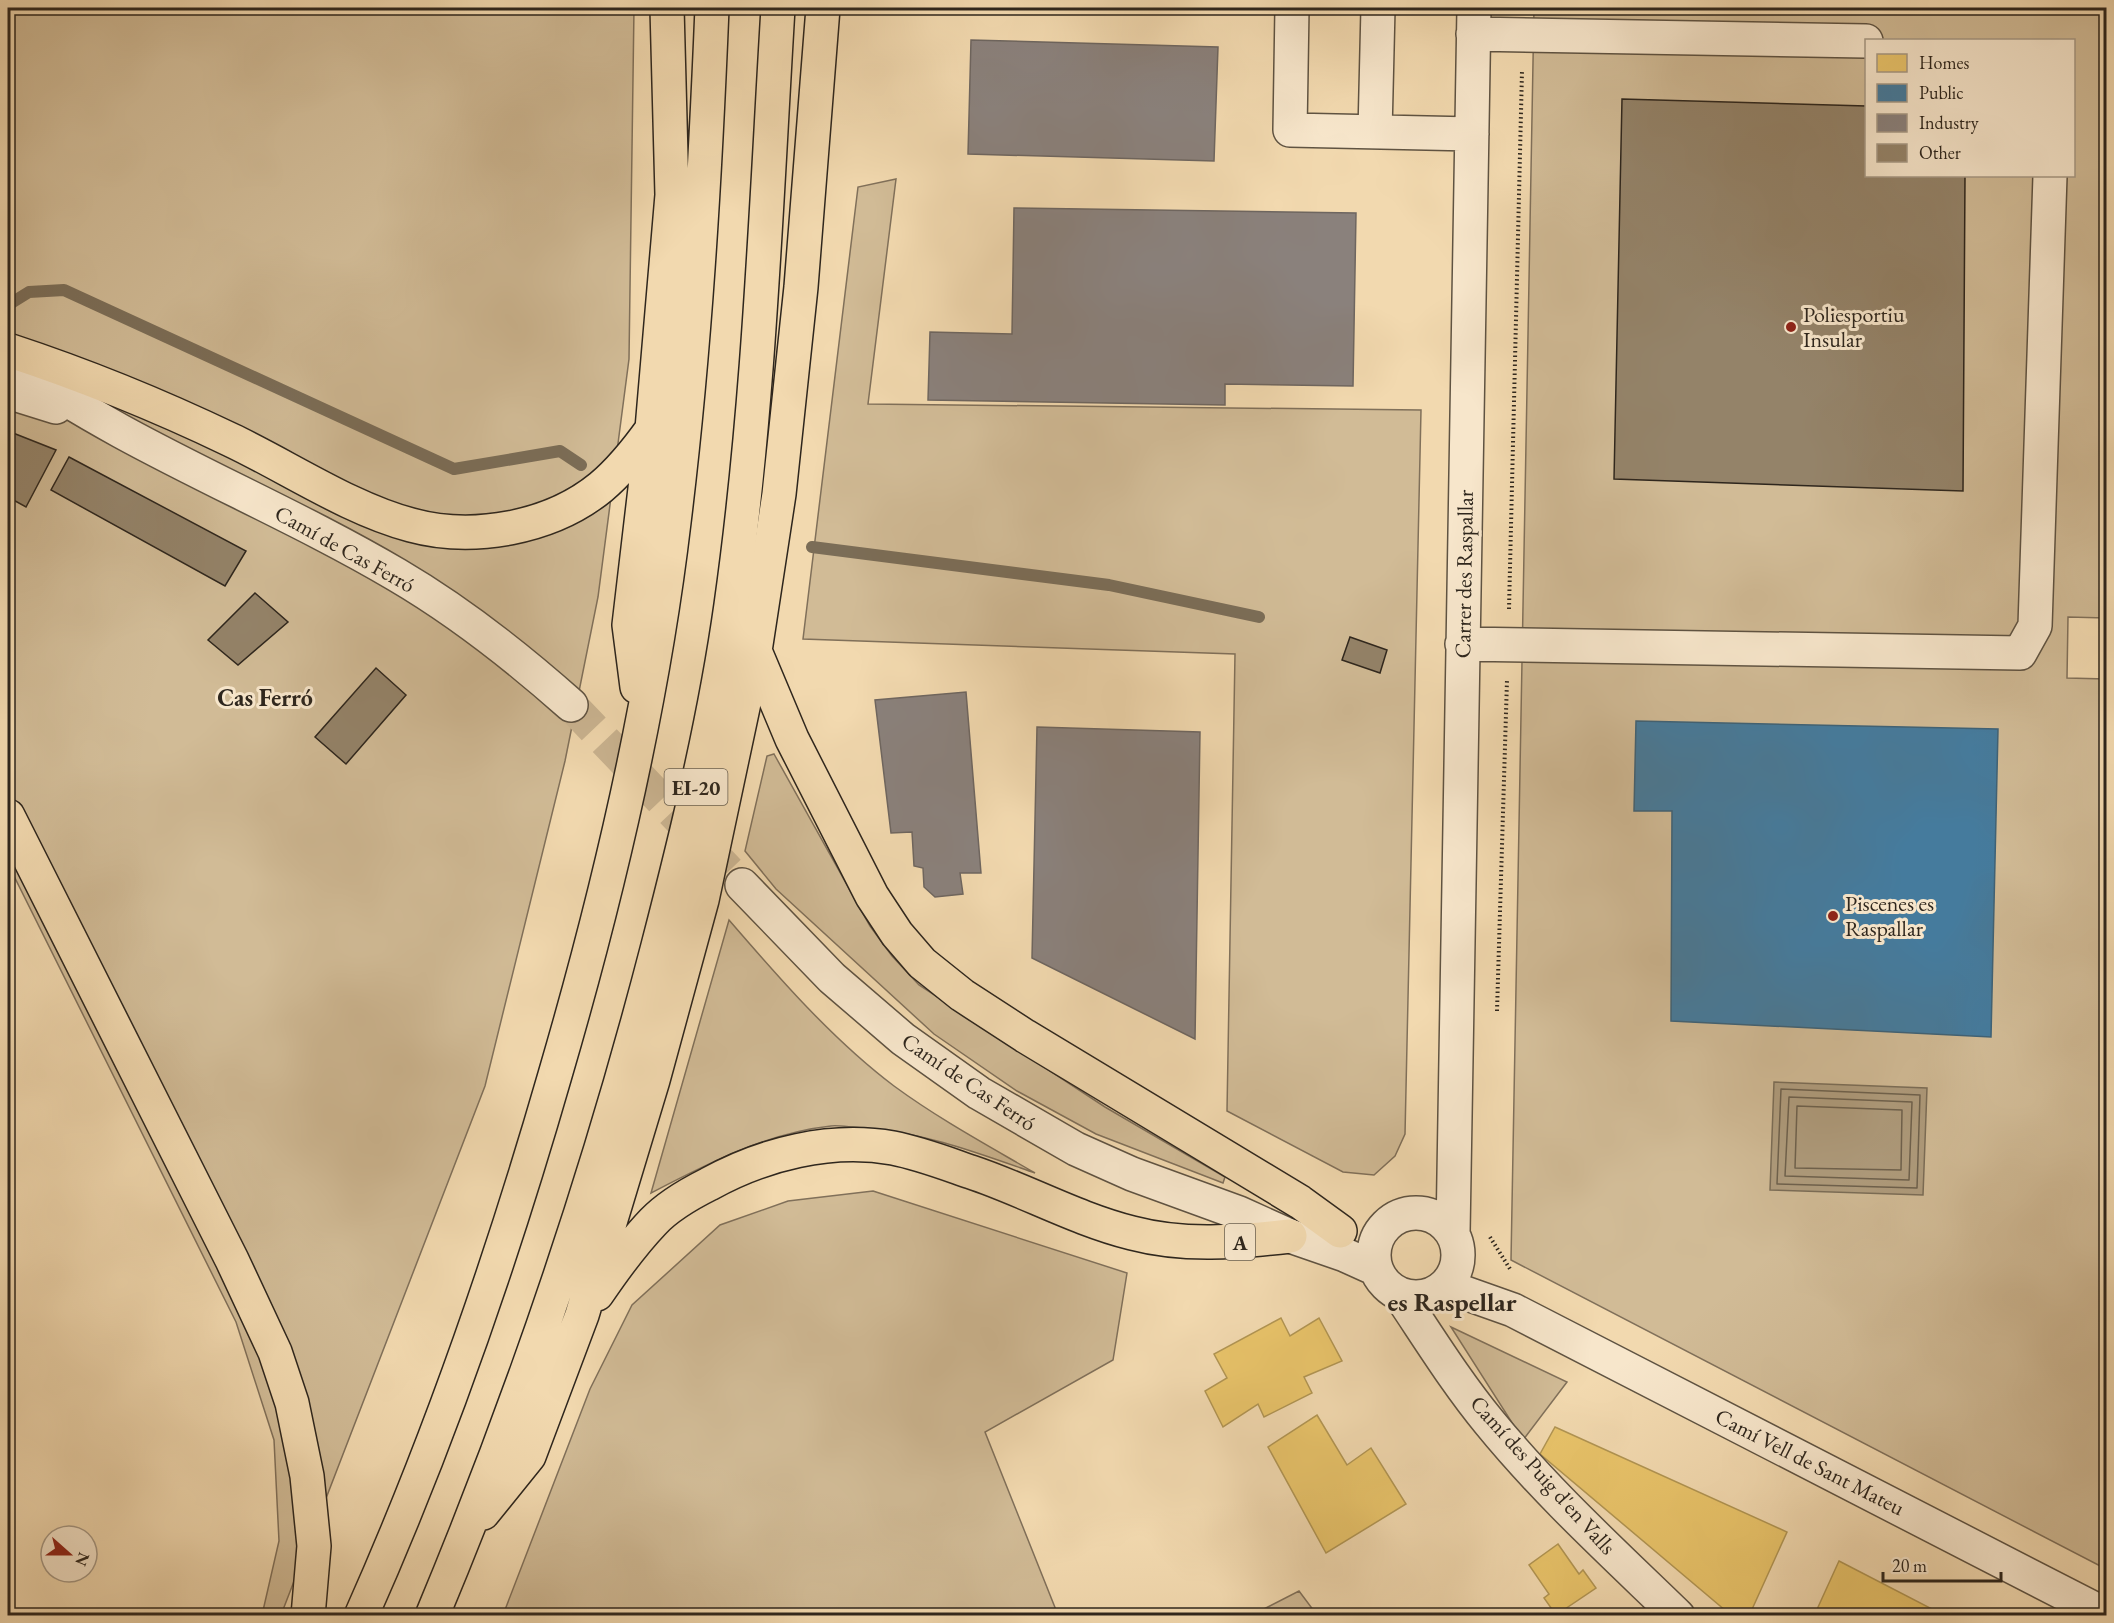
<svg xmlns="http://www.w3.org/2000/svg" width="2114" height="1623" viewBox="0 0 2114 1623" font-family="'EB Garamond',serif">
<style>
.green{fill:#d1bb96;stroke:#80705a;stroke-width:1.5;fill-rule:evenodd}
.water{fill:#af9c7d;stroke:#7b6d57;stroke-width:1.5}
.homes{fill:#e9c46a;stroke:#b19553;stroke-width:1.5}
.public{fill:#457b9d;stroke:#3e6277;stroke-width:1.5}
.industry{fill:#8a817c;stroke:#6e6660;stroke-width:1.5}
.lines{fill:none;stroke-linecap:round;stroke-linejoin:round}
.shore{stroke:#6e614d;stroke-width:1.5}
.stream{stroke:#7b6d57;stroke-width:12}
.building{fill:#948369;stroke:#2e261d;stroke-width:1.5}
.minor-tunnel{stroke:#cbb592;stroke-width:33;stroke-dasharray:33 16;stroke-linecap:butt}
.minor-casing{stroke:#5f5342;stroke-width:36}
.major-casing{stroke:#2e261d;stroke-width:36}
.highway-casing{stroke:#2e261d;stroke-width:36}
.path{stroke:#2e261d;stroke-width:4;stroke-dasharray:1.5 3;stroke-linecap:butt}
.minor{stroke:#f7e6cb;stroke-width:33}
.major{stroke:#f2d9af;stroke-width:33}
.highway{stroke:#f2d9af;stroke-width:33}
.poi-dot{fill:#8f2418;stroke:#f7e6cb;stroke-width:2}
.labels{text-anchor:middle;dominant-baseline:central;stroke-width:6;stroke-linejoin:round;paint-order:stroke}
.shield{fill:#f7e6cb;stroke:#6a6051;stroke-width:1.5}
.shield-label{font-size:21px;font-weight:bold;fill:#2e261d}
.poi-label{font-size:22px;fill:#2e261d;stroke:#f7e6cb;text-anchor:start}
.street-label{font-size:22px;fill:#2e261d;stroke:#f7e6cb}
.neighbourhood-label{font-size:24px;font-weight:bold;fill:#2e261d;stroke:#f7e6cb}
.quarter-label{font-size:26px;font-weight:bold;fill:#2e261d;stroke:#f7e6cb}
</style>
<rect width="100%" height="100%" fill="#f2d9af"/>
<filter id="stains"><feTurbulence type="fractalNoise" baseFrequency=".00333" numOctaves="4"/><feColorMatrix values="0 0 0 0 .2 0 0 0 0 .09 0 0 0 0 .02 0 0 0 .5 -.17"/></filter>
<radialGradient id="worn" r=".72"><stop offset=".6" stop-color="#630" stop-opacity="0"/><stop offset="1" stop-color="#630" stop-opacity=".3"/></radialGradient>
<path class="green" d="M8,8H634L629,359L598,597L565,761L485,1086L281,1615H262L279,1541L274,1440L236,1322L8,864Z
M1534,8H2106V618L2068,617L2067,678L2106,679V1569L1511,1260ZM1866,40H2074V176H1866Z
M896,179L868,404L1421,410L1405,1134L1395,1156L1374,1175L1343,1172L1227,1111L1235,654L803,639L858,187Z
M774,754L870,926L892,956L919,985L1105,1107L1225,1177L1223,1183L1096,1134L1017,1091L934,1034L776,889L745,851L767,756Z
M729,920C779,978 833,1040 894,1086C939,1119 987,1145 1035,1173C978,1153 923,1132 863,1128C852,1128 841,1125 831,1126C766,1133 707,1164 651,1193Z
M873,1191L1127,1273L1113,1360L985,1432L1058,1615H503L590,1389L632,1305L720,1225L788,1201Z
M1451,1327L1567,1382L1523,1440Z
M1299,1591L1317,1615H1252Z"/>
<path class="water" d="M1774,1082L1927,1088L1923,1195L1770,1190Z"/>
<path class="homes" d="M1281,1318L1290,1336L1319,1318L1342,1361L1304,1377L1312,1393L1264,1417L1258,1404L1223,1427L1205,1391L1227,1378L1214,1354Z
M1317,1415L1347,1465L1371,1448L1406,1504L1326,1553L1268,1447Z
M1555,1427L1787,1532L1749,1616H1732L1540,1454Z
M1558,1544L1579,1574L1583,1570L1596,1588L1556,1615L1544,1598L1549,1594L1529,1565Z
M1839,1561L1934,1610L1931,1616H1814Z"/>
<path class="public" d="M1636,721L1998,729L1991,1037L1671,1021L1672,811H1634Z"/>
<path class="industry" d="M971,40L1218,47L1214,161L968,154Z
M1014,208L1356,213L1353,386L1225,384V405L928,400L930,332L1012,334Z
M966,692L981,873H960L963,894L935,897L924,887L923,868L914,866L912,832L891,833L875,700Z
M1037,727L1200,732L1195,1039L1032,958Z"/>
<g class="lines">
<path class="shore" d="M1781,1089L1920,1095L1917,1188L1777,1184Z
M1789,1097L1912,1102L1909,1180L1785,1176Z
M1797,1106L1902,1110L1901,1170L1795,1168Z"/>
<path class="stream" d="M8,305L29,292L64,290L454,469L560,451L581,465
M812,547L1109,585L1259,617"/>
</g>
<path class="building" d="M1622,99L1866,106V176H1965L1963,491L1614,479Z
M8,431L56,450L26,507L8,497Z
M69,457L246,551L225,586L51,490Z
M255,593L288,622L238,665L208,640Z
M1350,637L1387,650L1380,673L1342,660Z
M376,668L406,695L346,764L315,737Z"/>
<g class="lines">
<path class="minor-tunnel" d="M571,705L742,885"/>
<defs>
<path id="minor" d="M1292,8L1290,130L1472,134
M1473,34L1866,41
M1375,132L1378,8
M8,361C129,448 270,500 397,575C460,612 517,657 571,705
M8,392L56,407
M1462,644L2020,653L2035,626L2050,176
M742,885L832,978L903,1039L979,1093L1076,1149L1132,1174L1239,1213L1290,1236L1345,1255L1376,1269
M1374 1255a42 42 0 1 1 84 0a42 42 0 1 1-84 0Z
M1453,1233L1474,8
M1442,1289L1465,1293L1513,1310L2106,1615
M1400,1295C1429,1338 1456,1382 1489,1422C1546,1492 1613,1553 1678,1616"/>
<path id="major" d="M823,8L801,287L779,494L755,651L792,739L872,896L897,934L922,963L962,995L1025,1036L1300,1202L1340,1231"/>
<path id="highway" d="M8,350C84,375 158,405 231,440C288,467 350,509 411,525C473,542 551,528 601,487C620,471 637,450 652,429
M637,687L629,625L652,429L672,195L667,8
M8,816L232,1260L275,1352L292,1403L307,1476L314,1546L308,1616
M597,1294C614,1269 632,1244 653,1222C668,1206 689,1194 709,1184C763,1154 830,1137 893,1148C919,1153 945,1163 971,1172C1025,1190 1076,1219 1132,1233C1185,1247 1237,1242 1290,1236
M483,1513L529,1456L582,1315L653,1080L702,900L755,651
M361,1616C439,1441 502,1259 555,1075C608,894 652,709 674,522C695,351 705,179 712,8
M432,1616C523,1398 599,1174 658,946C687,834 715,719 731,605C759,407 766,206 778,8"/>
</defs>
<use href="#minor" class="minor-casing"/>
<use href="#major" class="major-casing"/>
<use href="#highway" class="highway-casing"/>
<path class="path" d="M1509,609L1522,71
M1497,1011L1507,680
M1490,1237L1510,1269"/>
<use href="#minor" class="minor"/>
<use href="#major" class="major"/>
<use href="#highway" class="highway"/>
</g>
<g class="poi-dot">
<circle cx="1791" cy="327" r="6"/>
<circle cx="1833" cy="916" r="6"/>
</g>
<g class="labels">
<g class="shield">
<rect x="664.5" y="769" width="63" height="36" rx="4.5"/>
<rect x="1225" y="1224" width="30" height="36" rx="4.5"/>
</g>
<g class="shield-label">
<text x="696" y="787">EI-20</text>
<text x="1240" y="1242">A</text>
</g>
<g class="poi-label">
<text x="1803" y="314">Poliesportiu<tspan x="1803" dy="25">Insular</tspan></text>
<text x="1845" y="903">Piscenes es<tspan x="1845" dy="25">Raspallar</tspan></text>
</g>
<g class="street-label">
<text transform="translate(345 549) rotate(29)">Camí de Cas Ferró</text>
<text transform="translate(1464 574) rotate(-89)">Carrer des Raspallar</text>
<text transform="translate(969 1082) rotate(34)">Camí de Cas Ferró</text>
<text transform="translate(1810 1462) rotate(27)">Camí Vell de Sant Mateu</text>
<text transform="translate(1543 1475) rotate(48)">Camí des Puig d'en Valls</text>
</g>
<g class="neighbourhood-label">
<text x="265" y="697">Cas Ferró</text>
</g>
<g class="quarter-label">
<text x="1452" y="1302">es Raspellar</text>
</g>
</g>
<rect width="2114" height="1623" fill="none" stroke="#f2d9af" stroke-width="30"/>
<rect x="9" y="9" width="2096" height="1605" fill="none" stroke="#2e261d" stroke-width="3"/>
<rect x="15" y="15" width="2084" height="1593" fill="none" stroke="#2e261d" stroke-width="1.5"/>
<rect x="1865" y="39" width="210" height="138" fill="#f7e6cb" stroke="#a79985" stroke-width="1.5"/>
<rect x="1877" y="54" width="30" height="18" fill="#e9c46a" stroke="#a79985" stroke-width="1.5"/>
<text x="1919" y="69" font-size="18" fill="#2e261d">Homes</text>
<rect x="1877" y="84" width="30" height="18" fill="#457b9d" stroke="#a79985" stroke-width="1.5"/>
<text x="1919" y="99" font-size="18" fill="#2e261d">Public</text>
<rect x="1877" y="114" width="30" height="18" fill="#8a817c" stroke="#a79985" stroke-width="1.5"/>
<text x="1919" y="129" font-size="18" fill="#2e261d">Industry</text>
<rect x="1877" y="144" width="30" height="18" fill="#948369" stroke="#a79985" stroke-width="1.5"/>
<text x="1919" y="159" font-size="18" fill="#2e261d">Other</text>
<g transform="translate(69 1554) rotate(111)"><circle r="28" fill="#f7e6cb" stroke="#a79985" stroke-width="1.5"/>
<path d="M0-4.5L10 22L0 15L-10 22Z" fill="#8f2418"/>
<text y="-9" font-size="16" font-weight="bold" text-anchor="middle" fill="#2e261d">N</text>
</g>
<path d="M1883 1572v9h118v-9" fill="none" stroke="#2e261d" stroke-width="3"/>
<text x="1892" y="1572" font-size="18" fill="#2e261d" stroke="#f7e6cb" stroke-width="4.5" paint-order="stroke">20 m</text>
<rect width="100%" height="100%" filter="url(#stains)"/>
<rect width="100%" height="100%" fill="url(#worn)"/>
</svg>
